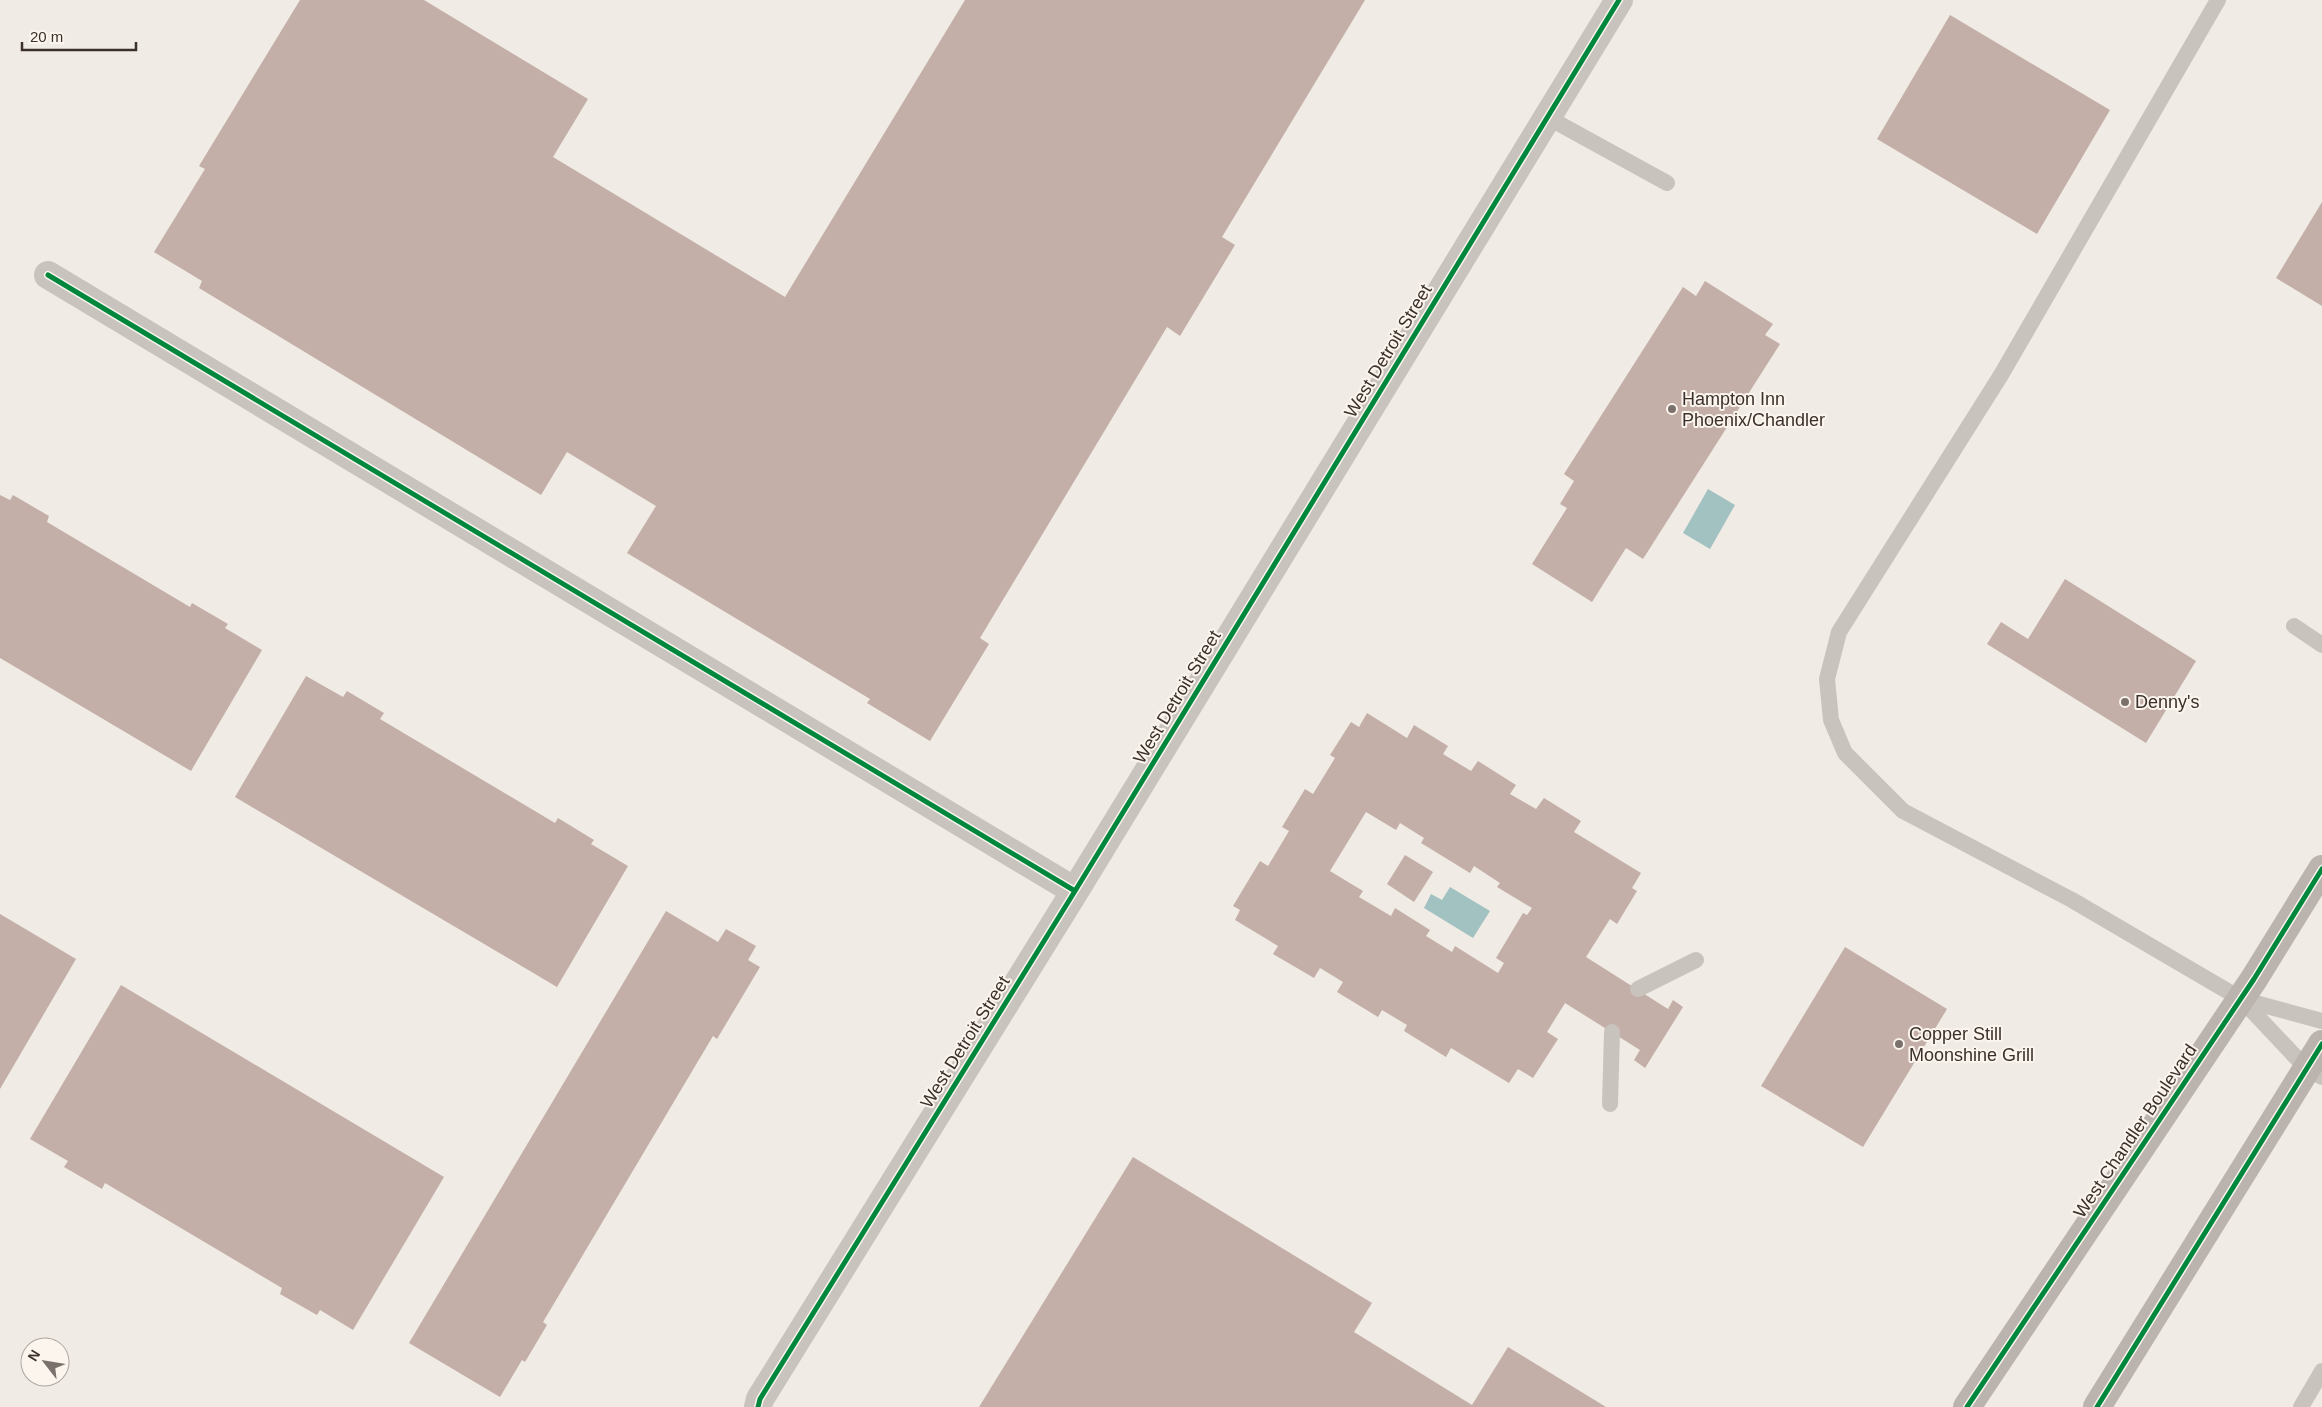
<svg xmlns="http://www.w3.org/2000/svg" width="2322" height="1407" viewBox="0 0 2322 1407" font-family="Arial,sans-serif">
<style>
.water{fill:#a1c2c1}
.building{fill:#c3afa7;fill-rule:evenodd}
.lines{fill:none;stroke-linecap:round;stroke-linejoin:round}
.lane{stroke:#c9c3be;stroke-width:16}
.street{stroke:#c9c3be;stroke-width:28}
.secondary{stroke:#bab3ae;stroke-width:28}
.cycleway-casing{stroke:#fbf5ee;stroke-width:8}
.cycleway{stroke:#00873e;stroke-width:5}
.poi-dot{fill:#7a716c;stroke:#fbf5ee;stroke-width:2}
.labels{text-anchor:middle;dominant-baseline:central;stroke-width:4;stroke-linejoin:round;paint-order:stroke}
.street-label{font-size:18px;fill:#3b302b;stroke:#fbf5ee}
.poi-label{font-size:18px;fill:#3b302b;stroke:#fbf5ee;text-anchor:start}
</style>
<rect width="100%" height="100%" fill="#f0ebe5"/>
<path class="water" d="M1708,489L1735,505L1710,549L1683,533Z
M1450,887L1490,911L1473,938L1424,908L1431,894L1442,900Z"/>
<path class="building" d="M300,0H424L588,99L553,157L785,297L965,0H1365L1222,237L1235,245L1180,336L1167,327L980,638L989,644L930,741L867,703L870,699L627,553L656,506L567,452L541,495L199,288L202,281L154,252L205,169L199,166Z
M1950,15L2110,110L2037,234L1877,139Z
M2322,202V306L2276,278Z
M1705,281L1773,324L1765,335L1780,344L1643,559L1626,548L1592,602L1532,564L1567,508L1560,504L1574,481L1564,474L1683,287L1696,296Z
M0,495L10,500L13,495L49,516L47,522L190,607L192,603L228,624L225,628L262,650L191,771L0,658Z
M2065,579L2196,661L2146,743L1987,644L2001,622L2028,639Z
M306,676L343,697L347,691L384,713L380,719L555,823L558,818L594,840L591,844L628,866L557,987L235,797Z
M1367,713L1407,738L1414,725L1448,746L1443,754L1471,771L1478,761L1516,785L1510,794L1536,809L1544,798L1581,821L1574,832L1641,873L1632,888L1637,891L1617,924L1610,919L1586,957L1668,1009L1673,1000L1683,1007L1645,1068L1634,1060L1640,1050L1565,1003L1547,1032L1558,1039L1533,1078L1518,1069L1509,1083L1451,1048L1446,1057L1404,1031L1407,1025L1382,1010L1378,1017L1337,992L1343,982L1320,968L1314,978L1273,954L1278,946L1235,920L1240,910L1233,906L1260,861L1268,866L1289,831L1282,827L1305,789L1313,794L1335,758L1330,755L1351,722L1359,727ZM1366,812L1396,830L1400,823L1424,838L1421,843L1470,873L1474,866L1500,883L1497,887L1532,908L1527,915L1523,913L1496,958L1504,963L1498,973L1455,946L1452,952L1426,936L1430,930L1395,908L1391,916L1359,897L1363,891L1330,871Z
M1405,855L1433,872L1414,902L1387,884Z
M666,911L718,942L726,929L756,946L748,960L760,967L717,1039L713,1036L543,1322L547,1325L525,1362L522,1360L500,1397L409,1343Z
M0,914L76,959L0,1089Z
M1845,947L1947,1009L1863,1147L1761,1086Z
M121,985L444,1177L353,1330L320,1310L317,1315L280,1294L282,1288L105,1183L102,1189L64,1167L68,1161L30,1139Z
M1133,1157L1372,1303L1354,1332L1472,1405L1508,1347L1606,1407H979Z"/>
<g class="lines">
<path class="lane" d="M2218,0L2001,375L1839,632L1827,679L1831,720L1845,753L1903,811L2072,900L2241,999L2322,1021
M1547,117L1667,183
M2294,626L2322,645
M1638,989L1696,960
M2241,999L2306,1068L2322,1077
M1610,1104L1612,1032
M2301,1407L2322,1371"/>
<path class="street" d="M48,275L1075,891
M758,1407L760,1399L1075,891L1619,0"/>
<path class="secondary" d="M1967,1407L2254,979L2322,869
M2097,1407L2322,1044"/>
<defs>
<path id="cycleway" d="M48,275L1075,891
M758,1407L760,1399L1075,891L1619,0
M1967,1407L2254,979L2322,869
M2097,1407L2322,1044"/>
</defs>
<use href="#cycleway" class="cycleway-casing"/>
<use href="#cycleway" class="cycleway"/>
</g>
<g class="poi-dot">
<circle cx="1672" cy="409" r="5"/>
<circle cx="2125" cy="702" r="5"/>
<circle cx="1899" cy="1044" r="5"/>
</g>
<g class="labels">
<g class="street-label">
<text transform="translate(1388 351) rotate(-59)">West Detroit Street</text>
<text transform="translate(1177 697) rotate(-59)">West Detroit Street</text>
<text transform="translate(965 1042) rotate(-58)">West Detroit Street</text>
<text transform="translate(2135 1131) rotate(-56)">West Chandler Boulevard</text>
</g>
<g class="poi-label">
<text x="1682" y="399">Hampton Inn<tspan x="1682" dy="21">Phoenix/Chandler</tspan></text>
<text x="2135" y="702">Denny's</text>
<text x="1909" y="1034">Copper Still<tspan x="1909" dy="21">Moonshine Grill</tspan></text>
</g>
</g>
<g transform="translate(45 1362) rotate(301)"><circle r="24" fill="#fbf5ee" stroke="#aea6a0"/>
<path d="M0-4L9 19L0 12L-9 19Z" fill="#7a716c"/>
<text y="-8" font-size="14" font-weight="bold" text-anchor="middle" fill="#3b302b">N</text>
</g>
<path d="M22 42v8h114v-8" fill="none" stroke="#3b302b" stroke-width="2.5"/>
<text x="30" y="42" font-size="15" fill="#3b302b" stroke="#fbf5ee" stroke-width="4" paint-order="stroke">20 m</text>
</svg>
